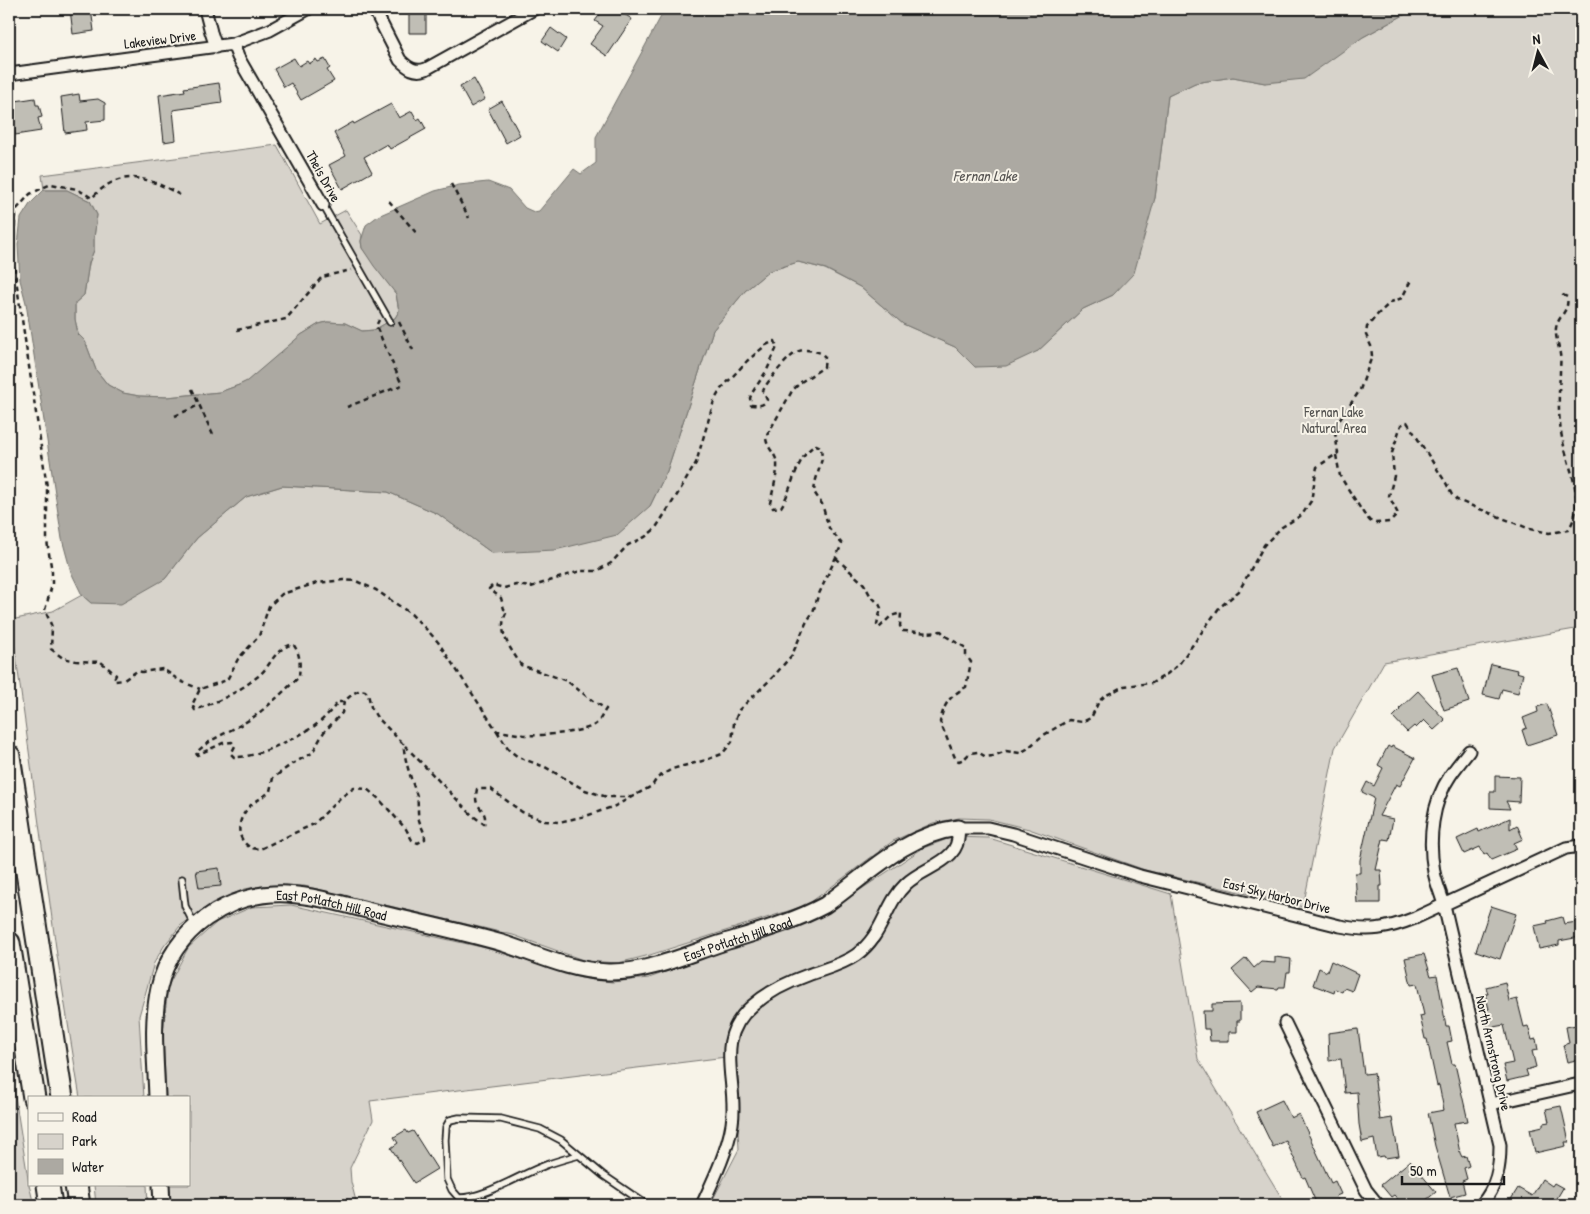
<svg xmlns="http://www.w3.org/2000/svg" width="1590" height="1214" viewBox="0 0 1590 1214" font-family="'Patrick Hand',sans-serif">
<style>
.green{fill:#d7d3cb;stroke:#7a7874}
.water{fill:#aca9a2;stroke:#72716c}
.building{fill:#c0beb5;stroke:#1c1c1c}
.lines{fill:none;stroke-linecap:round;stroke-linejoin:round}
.service-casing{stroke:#1c1c1c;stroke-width:9}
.minor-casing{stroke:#1c1c1c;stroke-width:15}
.tertiary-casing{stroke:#1c1c1c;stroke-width:19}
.motorway-casing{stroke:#1c1c1c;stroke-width:25}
.path{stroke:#1c1c1c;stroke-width:2.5;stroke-dasharray:5 4;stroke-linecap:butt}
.service{stroke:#f7f3e8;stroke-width:5.5}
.minor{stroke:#f7f3e8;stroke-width:11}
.tertiary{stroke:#f7f3e8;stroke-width:15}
.motorway{stroke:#f7f3e8;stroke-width:21}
.labels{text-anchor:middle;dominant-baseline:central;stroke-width:4;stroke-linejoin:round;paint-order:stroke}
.street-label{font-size:14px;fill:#1c1c1c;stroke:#f7f3e8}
.park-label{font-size:14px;fill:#545351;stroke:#f7f3e8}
.water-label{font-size:15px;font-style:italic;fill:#565452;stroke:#f7f3e8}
</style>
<rect width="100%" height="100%" fill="#f7f3e8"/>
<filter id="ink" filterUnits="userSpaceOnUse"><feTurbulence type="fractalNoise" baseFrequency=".02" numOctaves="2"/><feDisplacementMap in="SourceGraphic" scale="10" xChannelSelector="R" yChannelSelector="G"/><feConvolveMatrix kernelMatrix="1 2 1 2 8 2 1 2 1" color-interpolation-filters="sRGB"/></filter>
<g filter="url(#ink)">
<path class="green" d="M1415,9H1581V628L1384,662L1335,748L1303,907L1145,870L1029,829L989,819L959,818L933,823L893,841L807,905L650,955L618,963L586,961L513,935L304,886H261L245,889L212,903L180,926L164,946L154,963L139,1016L144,1098H80L57,955L11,620L53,611L82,595L91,603L165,579L197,538L246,497L282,486L388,492L438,514L492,553L650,506L667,471L713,330L745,291L769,271L798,262L825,269L860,287L903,324L955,347L975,367L1038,351L1083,309L1113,295L1155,198L1168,96L1195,83L1233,77L1265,83L1363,37Z
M277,145L320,224L346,210L362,235L361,241L362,248L396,294L399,311L395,318L374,330L362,331L345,323L327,322L319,324L301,335L248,381L239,385L220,392L167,397L139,396L123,393L108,385L96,370L85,341L78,334L75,319V303L84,295L89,263L94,250V238L97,215L90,201L67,190H44L42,175Z
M953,837L989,838L1171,894L1198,1059L1286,1205H710L739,1149L734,1056L370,1101L373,1120L350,1168L351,1182L357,1205H171L170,1185H189V1098H166L163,1033L168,986L188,948L217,922L252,907L291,905L486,948L581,978L612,982L649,978L821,916L923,848Z
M9,1058L29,1185L34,1205H9Z
M94,1185H147L148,1205H96Z"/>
<path class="water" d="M665,9H1415L1363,37L1304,79L1265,83L1233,77L1195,83L1168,96L1155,198L1134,273L1113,295L1083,309L1038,351L1006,366L975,367L955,347L903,324L860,287L826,269L798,262L769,271L745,291L713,330L667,471L650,506L617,535L555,550L492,553L438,514L388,492L282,486L246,497L197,538L165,579L121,604L91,603L82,595L71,572L62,539L26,303L20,280L18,245L21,218L30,204L44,190H67L90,201L97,215L94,238V250L89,263L84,295L75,303V319L78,334L85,341L96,370L108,385L123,393L139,396L167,397L220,392L239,385L247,381L301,335L319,324L327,322L345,323L362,331L374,330L395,318L399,311L396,294L374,266L362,248L361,241L366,225L378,216L435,191L459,185L488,182L509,190L525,208L534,212L539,211L574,169L581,174L596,163V137Z"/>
<path class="building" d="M70,9H91L94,31L73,34Z
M409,9H426V33H409Z
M604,9H616L632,19L607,56L590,44L603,26L595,21Z
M551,28L566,39L558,52L542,41Z
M294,58L299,66L307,61L309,64L316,59L318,62L325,59L330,68L327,70L334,81L301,100L291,83L284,87L274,69Z
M474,79L485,99L471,107L460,87Z
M219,83L222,103L173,110L176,140L164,142L159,95L185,91L184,88Z
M79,94L80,101L98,99L105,103V120L86,122L87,130L65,133L61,97Z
M35,98L36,105H39L42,117L38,118L41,131L15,135L13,122L9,123V102Z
M502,101L520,135L506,143L488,109Z
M391,104L399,118L412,111L417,120L420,118L426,129L390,149L387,144L364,157L372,172L342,189L329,165L346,156L334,133L353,122L354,124Z
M1491,664L1517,670L1516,672L1523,674L1518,693L1502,689L1499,699L1483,695Z
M1458,668L1469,702L1444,710L1432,675Z
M1418,691L1445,720L1434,730L1424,720L1416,728L1414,726L1407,732L1393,717L1400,710L1399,709Z
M1547,704L1558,735L1527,745L1522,730L1527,728L1523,718L1538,712L1537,707Z
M1388,746L1391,748L1392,746L1415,758L1400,786L1396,784L1379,816L1393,819L1389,840L1383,839L1376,870H1381L1382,886H1380V903H1357L1355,873H1360V860L1374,798L1362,792L1367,782L1374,786L1383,768L1378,765Z
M1495,776L1520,777L1519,802L1506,801L1510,809L1490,808V792H1495Z
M1510,818V829L1517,825L1523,839L1514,843L1517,849L1491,860L1487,853L1484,855L1480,847L1464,854L1457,839L1478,829L1479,832Z
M219,868L221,886L199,888L196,871Z
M1491,906L1516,914L1500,959L1476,951Z
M1562,917L1564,924L1577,922L1580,937L1559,941V945L1539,949L1534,926L1548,923L1547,921Z
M1424,954L1431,976L1437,975L1446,1026H1449L1452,1041L1447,1042L1452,1064H1455L1468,1121L1454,1123L1460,1153L1462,1157L1466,1156L1469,1166L1464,1168L1467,1179L1462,1181L1465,1193L1450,1197L1435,1146L1428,1113L1444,1110L1439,1085L1437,1086L1427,1039H1425L1420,1016L1424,1015L1417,984L1411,985L1405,958Z
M1275,957L1291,959L1290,972H1287L1285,987H1279L1278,989L1258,987L1252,992L1232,970L1246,958L1254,968L1261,962L1275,963Z
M1331,961L1358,974L1352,991L1344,988L1342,992L1335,989L1334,993L1313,985L1319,968L1327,972Z
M1505,982L1509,1001L1517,999L1524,1027L1528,1026L1532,1040L1536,1039L1538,1050L1532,1051L1536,1067L1526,1070L1528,1076L1507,1081L1503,1065L1513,1063L1504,1025L1488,1028L1484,1010L1489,1009L1485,994H1488L1486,987Z
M1240,1003V1021H1237V1032H1229V1041H1210L1209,1029H1204L1203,1011H1212V1004Z
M1581,1024V1059L1567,1062L1563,1045L1569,1043L1566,1027Z
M1358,1029L1364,1074L1374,1073L1380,1120L1392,1118L1399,1156L1385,1158L1384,1156L1377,1157L1374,1139L1362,1142L1359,1124L1357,1092L1345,1093L1341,1059L1329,1061L1328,1033Z
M1282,1100L1291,1118L1299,1114L1331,1183L1335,1181L1341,1194L1336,1196L1339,1205H1317L1305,1177L1303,1178L1286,1141L1273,1147L1256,1112Z
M1561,1106L1569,1142H1565L1566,1146L1535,1153L1530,1129L1543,1126V1123L1549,1122L1546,1109Z
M406,1130L408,1133L413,1131L437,1169L414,1183L391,1148L398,1143L394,1137Z
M1410,1161L1436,1192L1420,1205H1403L1394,1195L1391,1197L1381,1185Z
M1542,1179L1552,1186L1554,1183L1563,1188L1553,1205H1517L1510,1201L1518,1188L1532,1196Z"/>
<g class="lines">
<defs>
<path id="service" d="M323,205L390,322
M182,879L185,906L195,926
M579,1155C568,1158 557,1161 546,1165C521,1174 485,1198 459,1198L452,1190L447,1179L445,1140L446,1127L450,1120L459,1118L501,1119L540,1129L561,1140L603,1175L647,1205"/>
<path id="minor" d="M205,9L211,32L216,47
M374,9L400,60C408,68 415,73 426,69L534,9
M233,44L238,57L323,205
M9,74L233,44L270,30L308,9
M1469,751C1463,759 1456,767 1450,776C1432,802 1428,840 1434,872C1436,883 1441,894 1444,905L1500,1145C1500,1168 1497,1187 1481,1205
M1285,1023L1366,1190L1378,1205
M1491,1104L1575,1085L1581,1086
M702,1205C713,1181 728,1150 732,1124C739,1082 712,1040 752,1006C768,992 788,982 808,975C824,969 842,965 856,955C884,935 884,905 906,884C926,865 963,862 958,828H988L1013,834L1140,876L1340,926C1370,932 1387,929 1415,918L1566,848L1581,846"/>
<g id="tertiary">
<path id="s1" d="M157,1098C156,1062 151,1024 159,988C172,930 229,891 287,894C319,896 352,907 383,914C422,923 463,932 502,943C536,954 571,971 608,972C647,973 685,955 722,943C757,932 793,922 825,905C866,876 906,834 958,828"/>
<path d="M161,1185L162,1205"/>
</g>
<path id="motorway" d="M9,756L62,1098
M9,943L34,1098
M48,1185L51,1205
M76,1185L79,1205"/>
</defs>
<use href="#service" class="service-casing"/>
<use href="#minor" class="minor-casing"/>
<use href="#tertiary" class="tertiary-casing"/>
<use href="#motorway" class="motorway-casing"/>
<path class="path" d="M451,184L469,218
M180,195C148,177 120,167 92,198L77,189L51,184L30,194L16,210L14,231L13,259L47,487V541L52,572V585L45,610L52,627L51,649L63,658L76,661L101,662L116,675L114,679L115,681L124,680L137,671L142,672L163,669L180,681L200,689
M389,201L418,235
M399,322L413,350
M237,330L286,319L322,277L351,270
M192,389L213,435
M347,407L402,385L376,326L379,320
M175,416L199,405
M1336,455L1340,476L1364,514L1370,521L1376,523L1390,522L1398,514L1389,496L1394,476L1392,453L1401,425L1407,422L1446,483L1452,495L1457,500L1530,529L1549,533L1568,530C1590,498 1562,459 1560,423C1558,406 1559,390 1560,373C1560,367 1561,360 1560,354C1559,346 1555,337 1556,328C1558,316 1570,311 1567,297L1563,295L1562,292
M836,558L864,584L870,595L879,604L881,608L877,625L879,628L891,616L901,613L900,626L903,631C918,631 927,635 941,631L947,637L966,648V655L971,662L966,687C950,696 944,703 940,722L956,760L959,761L964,759L970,753L978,752L986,757L993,756L1006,751L1020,753L1027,749L1042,736L1069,720L1082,722L1091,718L1099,701L1105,696L1124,686L1152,683L1167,674L1179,664L1219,608L1239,591L1264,545L1282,527L1302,515L1311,501L1317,467L1338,453L1335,432L1339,421L1360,390L1372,356L1371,346L1366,335L1367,327L1378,314L1391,302L1402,298L1411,280
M344,702H338C331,711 322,721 313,727C296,738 254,759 234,757L231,754L235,746L232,742L223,743L197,755L196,753C211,737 233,731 252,718C269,706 284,691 299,677C300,663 301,655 293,644C272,650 272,666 257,677C239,692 217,702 195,710L192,705L200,689L227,680L238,659L259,636L269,606L282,594L317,583L343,580L356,581L376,590L411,614L429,632L438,642L497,731C507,732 515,734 525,735C540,736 587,733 597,723C601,719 603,713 606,709L593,701L567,681L521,665C510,647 496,632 507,611L504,609L501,598L489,589L493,585L504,588L516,585L531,587L580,571H597L611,563L628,545L645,537L655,529L677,495L696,463L714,401L721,389L747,361L766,345L775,341L777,347L767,370L752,393L750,398L751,405C758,405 763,407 767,400L763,391C766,382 789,356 797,352C804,348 814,351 821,353L825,357L824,367L801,382L792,391L766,437C766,446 773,451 776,459C780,468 772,493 770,503L773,508L781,507C792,491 796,455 816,445L821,447L822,459L815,483L814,492L822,504L829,528L842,544L818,596L813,612L806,623L792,655L773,677L739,710L734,723L732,742L722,754L706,760L672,769L657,778L652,786L615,806L586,816L559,822L545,821L522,812L491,789H477C476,794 475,801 478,805C483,812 487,815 484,824L472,815L376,716L371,707L368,694L365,691L360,690L354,693L348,698L344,702L342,713L324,732L312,753L292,764L273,778L270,791C264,797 257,800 251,805C237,818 234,838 251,848L260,849L314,824L340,798L354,788L367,789L379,799L406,829L412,840L418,843L425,839C425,832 421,827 419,820C417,811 419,801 416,793C410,776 405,761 403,743
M497,731L508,749L518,757L545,767L585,790L607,797H632"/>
<use href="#service" class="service"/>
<use href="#minor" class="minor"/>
<use href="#tertiary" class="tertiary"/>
<use href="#motorway" class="motorway"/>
</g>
</g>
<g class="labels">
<g class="street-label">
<text transform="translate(160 39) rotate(-7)">Lakeview Drive</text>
<text transform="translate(324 176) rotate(61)">Theis Drive</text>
<text transform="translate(1277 895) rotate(14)">East Sky Harbor Drive</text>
<text stroke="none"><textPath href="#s1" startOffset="328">East Potlatch Hill Road</textPath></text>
<text stroke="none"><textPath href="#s1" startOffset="748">East Potlatch Hill Road</textPath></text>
<text transform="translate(1494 1053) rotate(77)">North Armstrong Drive</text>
</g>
<g class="park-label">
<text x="1334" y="411">Fernan Lake<tspan x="1334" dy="16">Natural Area</tspan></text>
</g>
<g class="water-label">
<text x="985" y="175">Fernan Lake</text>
</g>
</g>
<rect width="1590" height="1214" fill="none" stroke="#f7f3e8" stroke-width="30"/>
<rect x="15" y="15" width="1560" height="1184" fill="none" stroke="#1c1c1c" stroke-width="2" filter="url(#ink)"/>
<rect x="28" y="1096" width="162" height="90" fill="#f7f3e8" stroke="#9f9d96"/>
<rect x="38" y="1113" width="25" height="8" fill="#f7f3e8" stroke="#9f9d96"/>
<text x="72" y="1122" font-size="15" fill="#1c1c1c">Road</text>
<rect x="38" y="1134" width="25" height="15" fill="#d7d3cb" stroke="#9f9d96"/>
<text x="72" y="1146" font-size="15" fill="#1c1c1c">Park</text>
<rect x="38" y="1159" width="25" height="15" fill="#aca9a2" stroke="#9f9d96"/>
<text x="72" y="1172" font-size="15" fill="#1c1c1c">Water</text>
<g transform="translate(1538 52) rotate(353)" stroke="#f7f3e8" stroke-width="4" paint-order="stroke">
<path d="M0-4L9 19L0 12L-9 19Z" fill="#1c1c1c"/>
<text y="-8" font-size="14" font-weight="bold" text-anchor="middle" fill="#1c1c1c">N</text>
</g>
<path d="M1402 1176v8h102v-8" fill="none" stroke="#1c1c1c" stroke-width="2.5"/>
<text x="1410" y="1176" font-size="15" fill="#1c1c1c" stroke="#f7f3e8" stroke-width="4" paint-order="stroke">50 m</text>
</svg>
